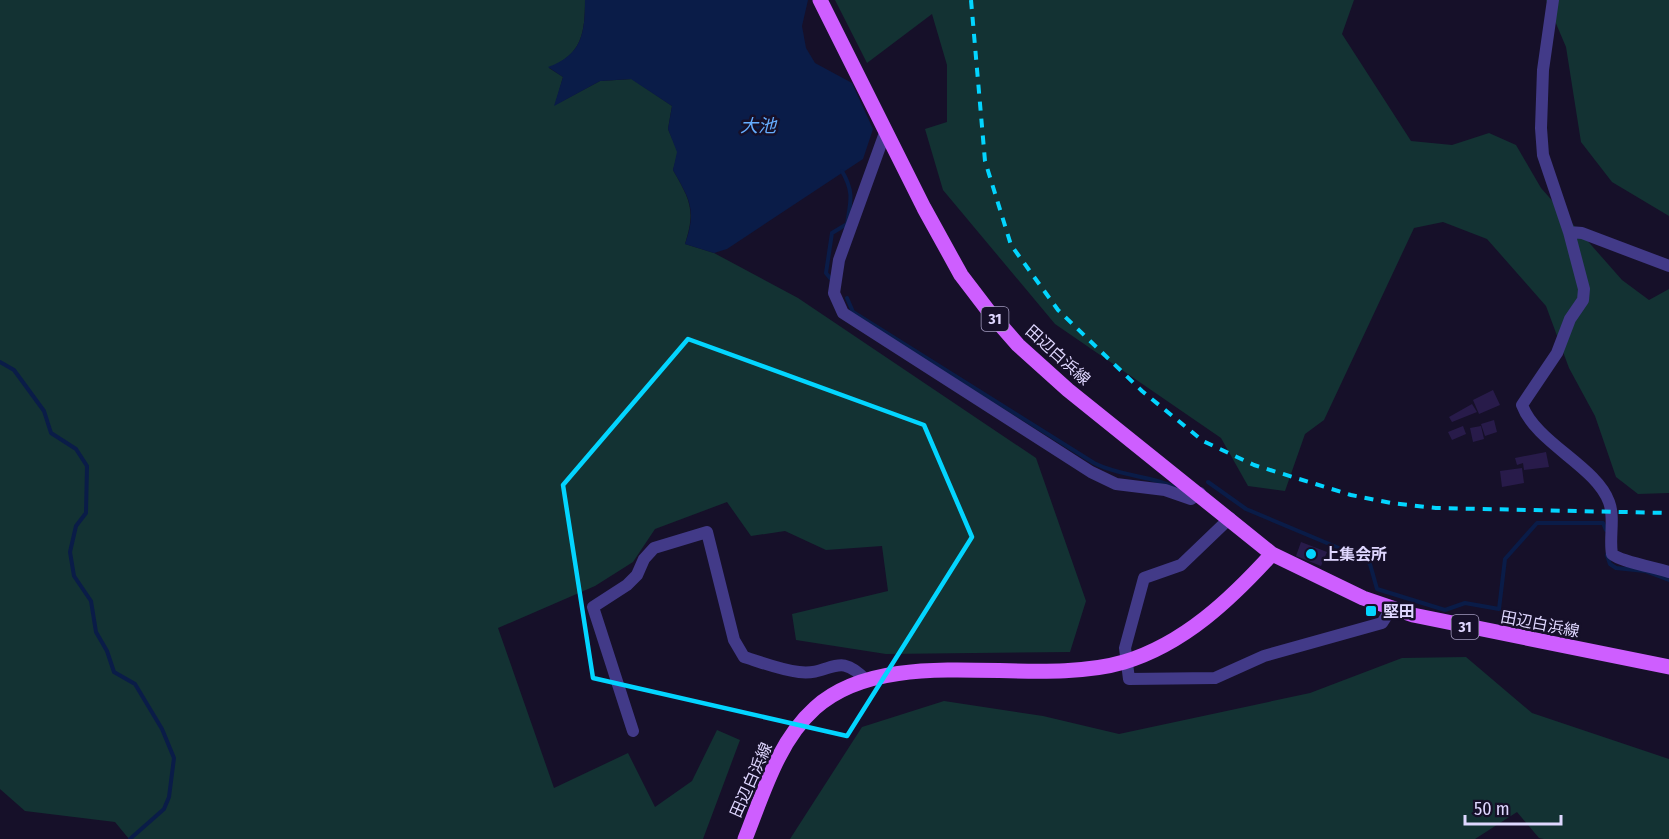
<svg xmlns="http://www.w3.org/2000/svg" width="1669" height="839" viewBox="0 0 1669 839" font-family="'Fira Sans Condensed','Noto Sans JP',sans-serif">
<style>
.green{fill:#133233}
.water{fill:#0a1c48}
.lines{fill:none;stroke-linecap:round;stroke-linejoin:round}
.stream{stroke:#0a1c48;stroke-width:4}
.building{fill:#281b4a}
.street{stroke:#423a88;stroke-width:12}
.primary{stroke:#ce5eff;stroke-width:15}
.rail{stroke:#03d5ff;stroke-width:4;stroke-dasharray:9 8;stroke-linecap:butt}
.marked{fill:none;stroke:#03d5ff;stroke-width:4.5;stroke-linejoin:round}
.poi-dot{fill:#03d5ff;stroke:#161029;stroke-width:2}
.labels{text-anchor:middle;dominant-baseline:central;stroke-width:5;stroke-linejoin:round;paint-order:stroke}
.shield{fill:#161029;stroke:#a39bbf;stroke-width:1.5}
.shield-label{font-size:15px;font-weight:bold;fill:#dfd7ff}
.street-label{font-size:16px;fill:#dfd7ff;stroke:#161029}
.poi-label{font-size:16px;font-weight:bold;fill:#dfd7ff;stroke:#161029;text-anchor:start}
.water-label{font-size:18px;font-style:italic;fill:#65adff;stroke:#161029}
</style>
<rect width="100%" height="100%" fill="#161029"/>
<path class="green" d="M0,0H585C585,33 582,54 549,68L563,77L555,105L600,81L632,79L672,106L668,129L678,152L673,170C690,200 696,210 685,244L714,253L798,298L1036,458L1086,601L1070,652L886,654L796,640L792,614L888,591L882,546L826,550L785,531L751,536L727,502L655,529L633,562L595,586L498,628L554,788L628,753L655,807L692,781L717,730L740,740L703,839H129L115,822L25,811L0,789Z
M835,0H1354L1342,34L1411,141L1452,145L1489,133L1516,145L1541,188L1622,280L1649,300L1669,289V493L1638,494L1616,477L1595,416L1569,368L1546,306L1487,239L1443,222L1414,228L1324,420L1305,434L1285,491L1248,486L1221,438L1055,324L943,190L925,129L947,122V65L932,14L867,63Z
M1546,0H1669V216L1612,182L1581,142L1566,47Z
M1466,657L1532,713L1669,759V839H1544L1539,838L1517,812L1475,839H790L862,727L944,701L1043,716L1119,734L1310,693L1402,658Z"/>
<path class="water" d="M585,0H808L802,26L806,48L815,63L852,83L873,129L863,159L727,249L714,253L685,244C697,210 690,200 673,170L677,152L668,129L672,106L631,79L600,81L554,106L563,77L548,67C582,55 585,33 585,0Z"/>
<g class="lines">
<path class="stream" d="M830,278L826,273L832,233L847,224C851,200 854,192 842,171
M847,298L853,312L1094,463C1121,477 1152,475 1178,489
M0,362L14,370L44,411L51,433L76,449L87,466L86,513L76,526L70,552L74,576L91,601L96,632L107,651L114,672L135,684L162,729L174,758L169,797L164,809L130,839
M1208,482L1246,509L1365,559L1370,564L1377,589L1445,610L1465,603L1499,609L1505,559L1537,523H1603L1606,530
M1607,555L1610,564L1616,568L1645,571L1669,580"/>
</g>
<path class="building" d="M1493,390L1500,405L1479,414L1473,400Z
M1472,404L1477,412L1452,422L1449,417Z
M1494,420L1497,432L1485,436L1481,424Z
M1463,426L1466,434L1452,440L1448,432Z
M1481,426L1484,439L1473,442L1470,428Z
M1546,452L1549,467L1524,470L1523,463L1517,465L1515,458Z
M1522,468L1524,483L1502,487L1500,471Z
M1301,542L1327,552L1321,566L1296,556Z"/>
<g class="lines">
<path class="street" d="M1553,0L1543,70L1541,128L1543,155L1569,232L1582,233L1669,266
M886,130L839,260L834,293L843,313L1091,472L1116,484L1165,490L1191,499L1200,493
M1569,232L1584,289L1583,300L1570,319L1557,353L1522,405C1536,443 1596,466 1609,502C1615,518 1609,538 1612,554C1619,561 1657,568 1669,572
M1230,518L1181,565L1144,578L1125,648L1129,679L1215,678L1264,656L1382,623L1391,609
M633,731L593,607L627,585L637,575L644,559L654,548L707,532L734,640L744,657C761,662 780,670 799,672C832,676 837,649 867,681"/>
<path class="primary" d="M820,0L924,208L961,275L990,313L1018,345L1068,390L1272,554L1363,598L1413,615L1669,667
M745,839C763,794 778,741 815,708C889,641 1033,689 1124,662C1184,644 1231,599 1272,554"/>
<path class="rail" d="M971,0L985,161L1011,245L1058,310L1142,391L1203,441L1254,465L1351,495L1391,503L1436,508L1669,513"/>
</g>
<path class="marked" d="M688,339L924,425L972,537L847,736L593,678L563,485Z"/>
<g class="poi-dot">
<circle cx="1311" cy="554" r="6"/>
<rect x="1365" y="605" width="12" height="12" rx="3"/>
</g>
<g class="labels">
<g class="shield">
<rect x="981.5" y="307" width="27" height="24" rx="4.5"/>
<rect x="1451.5" y="615" width="27" height="24" rx="4.5"/>
</g>
<g class="shield-label">
<text x="995" y="319">31</text>
<text x="1465" y="627">31</text>
</g>
<g class="street-label">
<text transform="translate(1058 355) rotate(42)">田辺白浜線</text>
<text transform="translate(1540 624) rotate(11)">田辺白浜線</text>
<text transform="translate(751 780) rotate(-66)">田辺白浜線</text>
</g>
<g class="poi-label">
<text x="1323" y="554">上集会所</text>
<text x="1383" y="611">堅田</text>
</g>
<g class="water-label">
<text x="758" y="126">大池</text>
</g>
</g>
<path d="M1465 815v9h96v-9" fill="none" stroke="#dfd7ff" stroke-width="3"/>
<text x="1474" y="815" font-size="18" fill="#dfd7ff" stroke="#161029" stroke-width="4.5" paint-order="stroke">50 m</text>
</svg>
